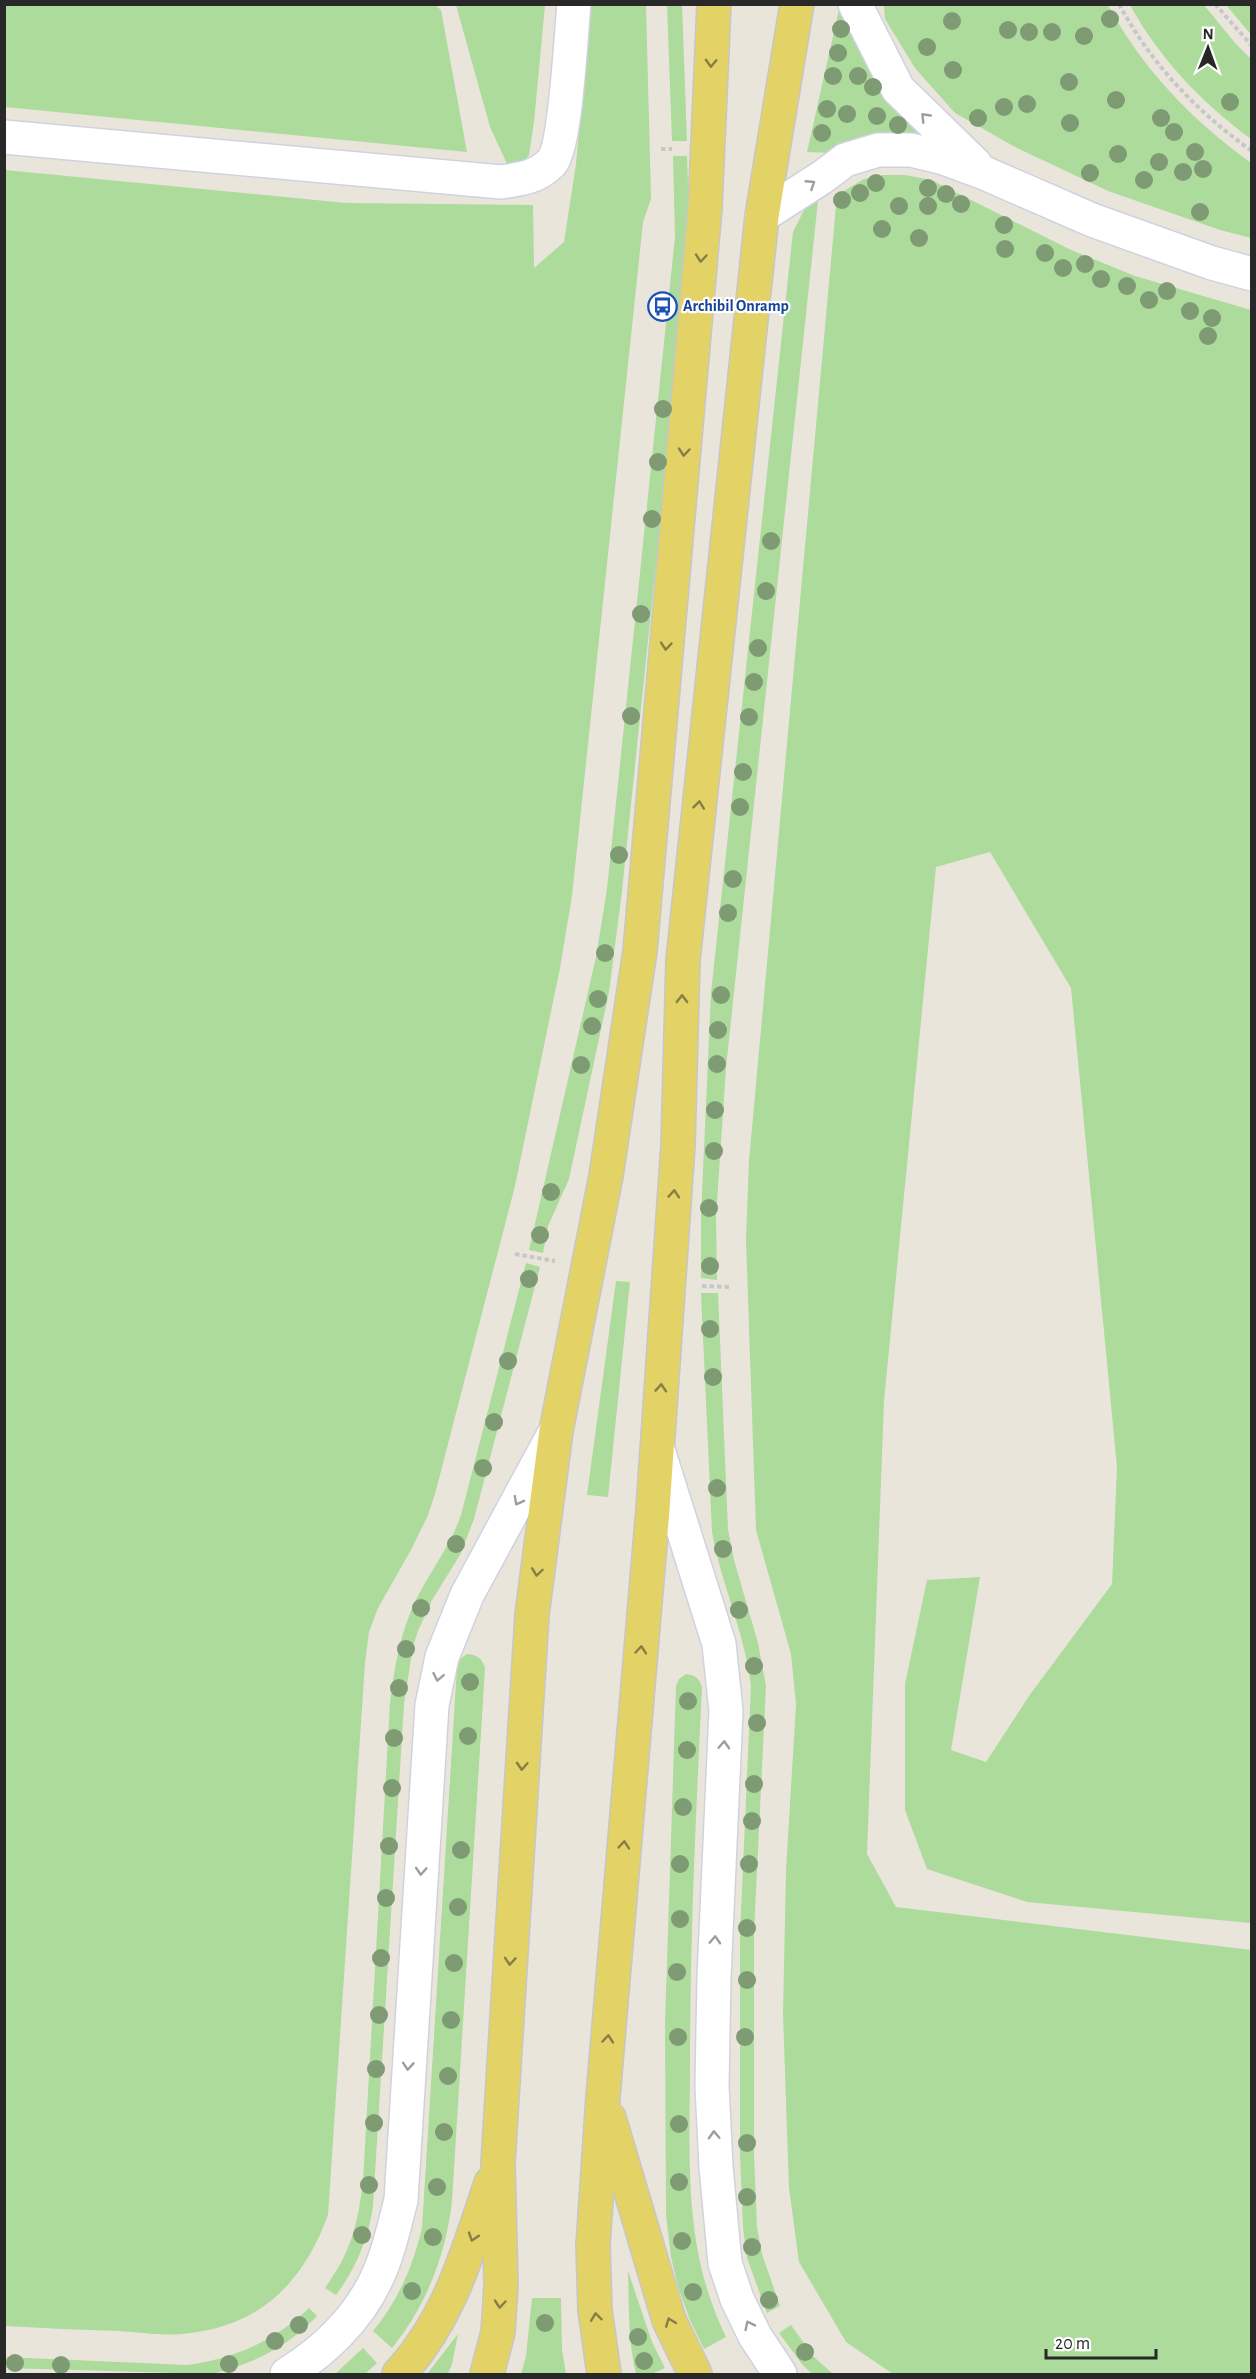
<svg xmlns="http://www.w3.org/2000/svg" width="1256" height="2379" viewBox="0 0 1256 2379" font-family="'Alegreya Sans',sans-serif">
<style>
.green{fill:#acdb9c}
.lines{fill:none;stroke-linecap:round;stroke-linejoin:round}
.minor-casing{stroke:#d1d2e0;stroke-width:36}
.major-casing{stroke:#c7c7c7;stroke-width:36}
.path{stroke:#c7c7c7;stroke-width:4;stroke-dasharray:4.5 3;stroke-linecap:butt}
.minor{stroke:#fff;stroke-width:33}
.major{stroke:#e3d266;stroke-width:33}
.tree{fill:#7e9b74}
.oneway{stroke:#867d47}
.oneway2{stroke:#9e9e9e}
.labels{text-anchor:middle;dominant-baseline:central;stroke-width:4.5;stroke-linejoin:round;paint-order:stroke}
.transit-label{font-size:16px;font-weight:bold;fill:#164399;stroke:#fff;text-anchor:start}
</style>
<rect width="100%" height="100%" fill="#e9e5db"/>
<path class="green" d="M4,5H435L441,10L467,152L5,107Z
M456,5H545L534,122L529,155L522,165L508,166L490,127Z
M591,5H646L651,199L643,222L572,896L560,968L515,1186L435,1494L428,1515L412,1548L378,1608L369,1632L365,1663L328,2215C302,2285 259,2327 182,2334C162,2336 139,2332 119,2331C81,2330 43,2328 5,2326V170L346,203L533,205L534,268L564,242L576,164Z
M667,5H682L687,141H672Z
M840,5L939,146L831,153L807,152Z
M884,5H1108C1143,70 1192,120 1251,163V238L1220,230L1108,191L1015,147L955,113L915,68L885,19Z
M1130,5H1204L1235,43L1251,59V139C1202,103 1159,58 1130,5Z
M1226,5H1251V34L1248,31Z
M673,156H687L690,237L622,891L609,992L569,1179L548,1226L543,1253L529,1250L596,957L607,889L675,237Z
M883,175H905L931,180L1069,249L1135,276L1251,310V1923L1027,1902L927,1869L905,1810V1684L927,1580L980,1577L951,1750L986,1762L1029,1696L1112,1584L1117,1467L1071,988L990,852L936,867L884,1401L867,1854L896,1907L1251,1950V2374H893L846,2342L799,2262L789,2188L783,2014L786,1871L796,1704L791,1654L756,1530L746,1240L749,1161L837,195L864,179Z
M813,200L818,201L726,1068L716,1217L717,1280L701,1278V1216L711,993L793,232L803,212Z
M526,1263L540,1267L474,1519L460,1555L432,1600L418,1631L413,1646L404,1704L373,2206C368,2240 356,2268 336,2295L325,2288C351,2252 358,2224 363,2181L390,1703C395,1664 401,1627 420,1592C434,1566 451,1544 461,1515Z
M616,1281L630,1282L608,1497L587,1495Z
M701,1293H718L728,1529L734,1560L758,1643L766,1686L754,1932V2153L757,2227L762,2254L780,2306L767,2313L747,2258L743,2228L740,2154V1934L751,1686C745,1633 721,1584 712,1532Z
M467,1654C478,1655 482,1658 485,1668L452,2201C446,2254 427,2305 392,2348L373,2331C398,2301 413,2266 422,2228L457,1667L460,1659Z
M686,1674C695,1675 699,1678 702,1687C696,1812 690,1936 690,2060C690,2157 682,2247 726,2337L704,2349L690,2320L678,2287L671,2257L666,2215L665,2023L676,1686L679,1679Z
M628,2271L652,2342L665,2368L652,2374H636C628,2341 629,2306 628,2271Z
M532,2298H561L562,2349L566,2374H521L526,2356Z
M309,2308L317,2316C288,2347 251,2365 211,2374L5,2368V2357L187,2365C233,2359 275,2341 309,2308Z
M791,2325L813,2356L833,2374H812L802,2364L779,2333Z
M458,2334L452,2364L448,2374H427Z
M363,2348L377,2363L365,2374H335Z"/>
<g class="lines">
<defs>
<path id="minor" d="M855,4L898,89L975,164
M4,137L501,182C520,179 536,178 551,163C566,147 571,32 574,4
M762,216L824,176L845,160L878,150H911L944,158L982,172L1092,220L1212,263L1252,274
M658,1450L719,1644L726,1711L714,1977L712,2086L716,2167L725,2263L737,2299L755,2336L780,2374
M287,2374C323,2352 357,2320 376,2280C388,2255 394,2227 401,2200L432,1705L442,1657L467,1595L555,1432"/>
<path id="major" d="M609,2118L669,2320L695,2374
M399,2374C450,2318 467,2254 491,2183
M487,2374L498,2332L501,2286L498,2162L532,1615L556,1431L606,1176L640,951L705,208L714,4
M604,2374L595,2310L593,2245L603,2097L653,1509L678,1145L683,960L762,216L797,4"/>
</defs>
<use href="#minor" class="minor-casing"/>
<use href="#major" class="major-casing"/>
<path class="path" d="M1119,4C1151,64 1197,112 1252,151
M1215,4L1252,46
M661,149H672
M515,1254L555,1261
M702,1286L731,1287"/>
<use href="#minor" class="minor"/>
<use href="#major" class="major"/>
</g>
<g class="tree">
<circle cx="1110" cy="19" r="9"/>
<circle cx="952" cy="21" r="9"/>
<circle cx="841" cy="29" r="9"/>
<circle cx="1008" cy="30" r="9"/>
<circle cx="1029" cy="32" r="9"/>
<circle cx="1052" cy="32" r="9"/>
<circle cx="1084" cy="36" r="9"/>
<circle cx="927" cy="47" r="9"/>
<circle cx="838" cy="53" r="9"/>
<circle cx="953" cy="70" r="9"/>
<circle cx="833" cy="76" r="9"/>
<circle cx="858" cy="76" r="9"/>
<circle cx="1069" cy="82" r="9"/>
<circle cx="873" cy="87" r="9"/>
<circle cx="1116" cy="100" r="9"/>
<circle cx="1230" cy="102" r="9"/>
<circle cx="1027" cy="104" r="9"/>
<circle cx="1004" cy="107" r="9"/>
<circle cx="827" cy="109" r="9"/>
<circle cx="847" cy="114" r="9"/>
<circle cx="877" cy="116" r="9"/>
<circle cx="978" cy="118" r="9"/>
<circle cx="1161" cy="118" r="9"/>
<circle cx="1070" cy="123" r="9"/>
<circle cx="898" cy="125" r="9"/>
<circle cx="1174" cy="132" r="9"/>
<circle cx="822" cy="133" r="9"/>
<circle cx="1195" cy="152" r="9"/>
<circle cx="1118" cy="154" r="9"/>
<circle cx="1159" cy="162" r="9"/>
<circle cx="1203" cy="169" r="9"/>
<circle cx="1183" cy="172" r="9"/>
<circle cx="1090" cy="173" r="9"/>
<circle cx="1144" cy="180" r="9"/>
<circle cx="876" cy="183" r="9"/>
<circle cx="928" cy="188" r="9"/>
<circle cx="860" cy="193" r="9"/>
<circle cx="946" cy="194" r="9"/>
<circle cx="842" cy="200" r="9"/>
<circle cx="961" cy="204" r="9"/>
<circle cx="899" cy="206" r="9"/>
<circle cx="928" cy="206" r="9"/>
<circle cx="1200" cy="212" r="9"/>
<circle cx="1004" cy="225" r="9"/>
<circle cx="882" cy="229" r="9"/>
<circle cx="919" cy="238" r="9"/>
<circle cx="1005" cy="249" r="9"/>
<circle cx="1045" cy="253" r="9"/>
<circle cx="1085" cy="264" r="9"/>
<circle cx="1063" cy="268" r="9"/>
<circle cx="1101" cy="279" r="9"/>
<circle cx="1127" cy="286" r="9"/>
<circle cx="1167" cy="291" r="9"/>
<circle cx="1149" cy="300" r="9"/>
<circle cx="1190" cy="311" r="9"/>
<circle cx="1212" cy="318" r="9"/>
<circle cx="1208" cy="336" r="9"/>
<circle cx="663" cy="409" r="9"/>
<circle cx="658" cy="462" r="9"/>
<circle cx="652" cy="519" r="9"/>
<circle cx="771" cy="541" r="9"/>
<circle cx="766" cy="591" r="9"/>
<circle cx="641" cy="614" r="9"/>
<circle cx="758" cy="648" r="9"/>
<circle cx="754" cy="682" r="9"/>
<circle cx="631" cy="716" r="9"/>
<circle cx="749" cy="717" r="9"/>
<circle cx="743" cy="772" r="9"/>
<circle cx="740" cy="807" r="9"/>
<circle cx="619" cy="855" r="9"/>
<circle cx="733" cy="879" r="9"/>
<circle cx="728" cy="913" r="9"/>
<circle cx="605" cy="953" r="9"/>
<circle cx="721" cy="995" r="9"/>
<circle cx="598" cy="999" r="9"/>
<circle cx="592" cy="1026" r="9"/>
<circle cx="718" cy="1030" r="9"/>
<circle cx="717" cy="1064" r="9"/>
<circle cx="581" cy="1065" r="9"/>
<circle cx="715" cy="1110" r="9"/>
<circle cx="714" cy="1151" r="9"/>
<circle cx="551" cy="1192" r="9"/>
<circle cx="709" cy="1208" r="9"/>
<circle cx="540" cy="1235" r="9"/>
<circle cx="710" cy="1266" r="9"/>
<circle cx="529" cy="1279" r="9"/>
<circle cx="710" cy="1329" r="9"/>
<circle cx="508" cy="1361" r="9"/>
<circle cx="713" cy="1377" r="9"/>
<circle cx="494" cy="1422" r="9"/>
<circle cx="483" cy="1468" r="9"/>
<circle cx="717" cy="1488" r="9"/>
<circle cx="456" cy="1544" r="9"/>
<circle cx="723" cy="1549" r="9"/>
<circle cx="421" cy="1608" r="9"/>
<circle cx="739" cy="1610" r="9"/>
<circle cx="406" cy="1649" r="9"/>
<circle cx="754" cy="1666" r="9"/>
<circle cx="470" cy="1682" r="9"/>
<circle cx="399" cy="1688" r="9"/>
<circle cx="688" cy="1701" r="9"/>
<circle cx="757" cy="1723" r="9"/>
<circle cx="468" cy="1736" r="9"/>
<circle cx="394" cy="1738" r="9"/>
<circle cx="687" cy="1750" r="9"/>
<circle cx="754" cy="1784" r="9"/>
<circle cx="392" cy="1788" r="9"/>
<circle cx="683" cy="1807" r="9"/>
<circle cx="752" cy="1821" r="9"/>
<circle cx="389" cy="1846" r="9"/>
<circle cx="461" cy="1850" r="9"/>
<circle cx="680" cy="1864" r="9"/>
<circle cx="749" cy="1864" r="9"/>
<circle cx="386" cy="1898" r="9"/>
<circle cx="458" cy="1907" r="9"/>
<circle cx="680" cy="1919" r="9"/>
<circle cx="747" cy="1928" r="9"/>
<circle cx="381" cy="1958" r="9"/>
<circle cx="454" cy="1963" r="9"/>
<circle cx="677" cy="1972" r="9"/>
<circle cx="747" cy="1980" r="9"/>
<circle cx="379" cy="2015" r="9"/>
<circle cx="451" cy="2020" r="9"/>
<circle cx="678" cy="2037" r="9"/>
<circle cx="745" cy="2037" r="9"/>
<circle cx="376" cy="2069" r="9"/>
<circle cx="448" cy="2076" r="9"/>
<circle cx="374" cy="2123" r="9"/>
<circle cx="679" cy="2124" r="9"/>
<circle cx="444" cy="2132" r="9"/>
<circle cx="747" cy="2143" r="9"/>
<circle cx="679" cy="2182" r="9"/>
<circle cx="369" cy="2185" r="9"/>
<circle cx="437" cy="2187" r="9"/>
<circle cx="747" cy="2197" r="9"/>
<circle cx="362" cy="2235" r="9"/>
<circle cx="433" cy="2237" r="9"/>
<circle cx="682" cy="2241" r="9"/>
<circle cx="752" cy="2247" r="9"/>
<circle cx="412" cy="2291" r="9"/>
<circle cx="693" cy="2292" r="9"/>
<circle cx="769" cy="2300" r="9"/>
<circle cx="545" cy="2323" r="9"/>
<circle cx="299" cy="2325" r="9"/>
<circle cx="638" cy="2337" r="9"/>
<circle cx="275" cy="2341" r="9"/>
<circle cx="805" cy="2352" r="9"/>
<circle cx="644" cy="2361" r="9"/>
<circle cx="15" cy="2363" r="9"/>
<circle cx="229" cy="2364" r="9"/>
<circle cx="61" cy="2365" r="9"/>
</g>
<defs><path id="oneway-chevron" d="M-2-3.5L2.5 0L-2 3.5" fill="none" stroke-width="1.6" stroke-linecap="round" stroke-linejoin="round" transform="scale(1.5)"/></defs>
<g class="oneway">
<use href="#oneway-chevron" transform="translate(711 63) rotate(92)"/>
<use href="#oneway-chevron" transform="translate(701 258) rotate(95)"/>
<use href="#oneway-chevron" transform="translate(684 452) rotate(95)"/>
<use href="#oneway-chevron" transform="translate(666 646) rotate(95)"/>
<use href="#oneway-chevron" transform="translate(699 805) rotate(-84)"/>
<use href="#oneway-chevron" transform="translate(682 999) rotate(-89)"/>
<use href="#oneway-chevron" transform="translate(674 1194) rotate(-86)"/>
<use href="#oneway-chevron" transform="translate(661 1388) rotate(-86)"/>
<use href="#oneway-chevron" transform="translate(537 1572) rotate(98)"/>
<use href="#oneway-chevron" transform="translate(641 1650) rotate(-85)"/>
<use href="#oneway-chevron" transform="translate(522 1766) rotate(93)"/>
<use href="#oneway-chevron" transform="translate(624 1845) rotate(-85)"/>
<use href="#oneway-chevron" transform="translate(510 1961) rotate(94)"/>
<use href="#oneway-chevron" transform="translate(608 2039) rotate(-85)"/>
<use href="#oneway-chevron" transform="translate(473 2237) rotate(108)"/>
<use href="#oneway-chevron" transform="translate(500 2304) rotate(95)"/>
<use href="#oneway-chevron" transform="translate(596 2317) rotate(-97)"/>
<use href="#oneway-chevron" transform="translate(670 2322) rotate(-111)"/>
</g>
<g class="oneway2">
<use href="#oneway-chevron" transform="translate(925 117) rotate(-134)"/>
<use href="#oneway-chevron" transform="translate(811 184) rotate(-33)"/>
<use href="#oneway-chevron" transform="translate(518 1501) rotate(118)"/>
<use href="#oneway-chevron" transform="translate(438 1677) rotate(101)"/>
<use href="#oneway-chevron" transform="translate(724 1745) rotate(-87)"/>
<use href="#oneway-chevron" transform="translate(421 1871) rotate(94)"/>
<use href="#oneway-chevron" transform="translate(715 1940) rotate(-87)"/>
<use href="#oneway-chevron" transform="translate(408 2066) rotate(94)"/>
<use href="#oneway-chevron" transform="translate(714 2135) rotate(-92)"/>
<use href="#oneway-chevron" transform="translate(749 2325) rotate(-116)"/>
</g>
<defs>
<symbol id="bus-ring" viewBox="-11 -11 22 22"><circle r="9.5" fill="#fff" stroke="#1a4fb4" stroke-width="1.5"/><path d="M-5-6H5V4H4V6H2V4H-2V6H-4V4H-5ZM-3.5-4V0h7V-4ZM-3.5 1.2v1.5H-2V1.2ZM2 1.2v1.5H3.5V1.2Z" fill="#1a4fb4"/></symbol>
</defs>
<g fill-rule="evenodd">
<use href="#bus-ring" x="646" y="290" width="33" height="33"/>
</g>
<g class="labels">
<g class="transit-label">
<text x="683" y="306">Archibil Onramp</text>
</g>
</g>
<rect width="1256" height="2379" fill="none" stroke="#282828" stroke-width="12"/>
<g transform="translate(1208 48) rotate(1)" stroke="#ffffff" stroke-width="4.5" paint-order="stroke">
<path d="M0-4.5L10 22L0 15L-10 22Z" fill="#282828"/>
<text y="-9" font-size="16" font-weight="bold" text-anchor="middle" fill="#282828">N</text>
</g>
<path d="M1046 2349v9h110v-9" fill="none" stroke="#282828" stroke-width="3"/>
<text x="1055" y="2349" font-size="18" fill="#282828" stroke="#ffffff" stroke-width="4.5" paint-order="stroke">20 m</text>
</svg>
